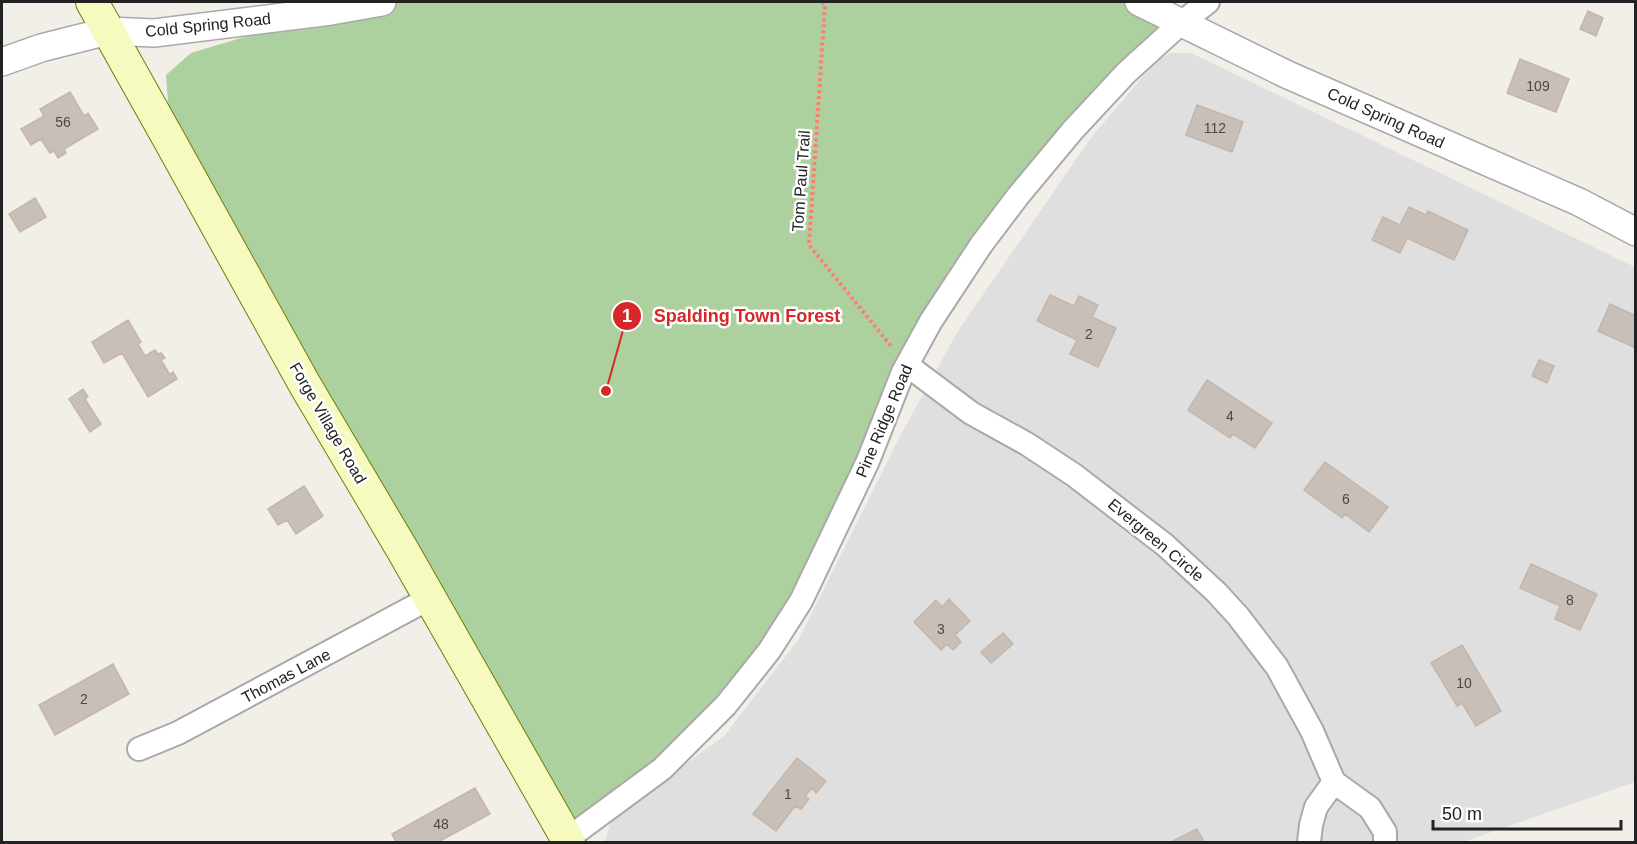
<svg xmlns="http://www.w3.org/2000/svg" width="1637" height="844" viewBox="0 0 1637 844" font-family="Arial,sans-serif">
<style>
.residential{fill:#e0dfdf}
.forest{fill:#add19e}
.building{fill:#c7bfb8;stroke:#c4b6ab;stroke-width:1.5}
.lines{fill:none;stroke-linecap:round;stroke-linejoin:round}
.minor-casing{stroke:#a9a9a9;stroke-width:26}
.tertiary-casing{stroke:#a9a9a9;stroke-width:30}
.secondary-casing{stroke:#707d05;stroke-width:34}
.path{stroke:#fa8072;stroke-width:4;stroke-dasharray:3 3;stroke-linecap:butt}
.minor{stroke:#fff;stroke-width:22}
.tertiary{stroke:#fff;stroke-width:27}
.secondary{stroke:#f7fabf;stroke-width:32}
.labels{text-anchor:middle;dominant-baseline:central;stroke-width:5;stroke-linejoin:round;paint-order:stroke}
.number-label{font-size:14px;fill:#4b4948}
.street-label{font-size:16px;fill:#222;stroke:#fff}
.leader{fill:none;stroke:#d62828;stroke-width:2}
.callout-dot{fill:#d62828;stroke:#fff;stroke-width:2}
.mark-label{font-size:18px;text-anchor:middle;font-weight:bold;fill:#fff}
.callout-label{font-size:18px;text-anchor:middle;font-weight:bold;fill:#d62828;stroke:#fff;stroke-width:5;stroke-linejoin:round;paint-order:stroke}
</style>
<rect width="100%" height="100%" fill="#f2efe9"/>
<path class="residential" d="M1170,53H1191L1635,267V782L1463,842H605L610,825L616,814L724,736L799,639L900,436L958,331L1090,139L1155,62Z"/>
<path class="forest" d="M362,2H1138L1181,23L1126,73L931,321L830,540L726,705L567,839L171,143L166,75L191,53Z"/>
<path class="building" d="M1588,11L1603,18L1596,36L1580,29Z
M1520,59L1569,79L1556,112L1507,93Z
M70,92L84,116L88,113L98,129L64,149L66,153L58,158L54,151L50,153L41,139L31,145L21,129L44,116L40,109Z
M1197,105L1243,122L1232,152L1186,135Z
M35,198L46,217L20,232L9,214Z
M1409,207L1426,215L1428,211L1468,230L1454,260L1407,238L1400,253L1372,240L1383,217L1400,225Z
M1050,295L1074,306L1079,296L1098,305L1092,317L1116,328L1098,367L1070,354L1077,340L1037,321Z
M1610,304L1636,316V348L1598,331Z
M128,320L141,342L138,344L145,356L155,350L158,354L161,353L165,358L161,360L170,375L173,372L177,379L148,397L122,353L104,363L92,342Z
M1539,360L1554,366L1547,383L1532,376Z
M1207,380L1272,423L1255,448L1233,434L1230,438L1188,410Z
M83,389L88,397L85,399L101,424L90,432L69,399Z
M1325,462L1388,507L1369,532L1345,514L1342,518L1304,490Z
M304,486L323,516L296,534L287,520L278,525L268,509Z
M1531,564L1597,594L1580,630L1555,619L1560,606L1520,588Z
M949,599L970,621L955,635L961,642L953,650L947,644L941,650L914,622L936,600L942,607Z
M1003,633L1013,644L991,663L981,652Z
M1462,645L1501,711L1476,726L1462,703L1457,706L1431,663Z
M113,664L129,694L55,735L39,705Z
M797,758L826,781L816,793L812,788L805,796L809,799L801,809L795,806L776,831L753,814Z
M475,788L490,814L438,842H396L392,834Z
M1197,829L1204,842H1171Z"/>
<g class="lines">
<defs>
<path id="minor" d="M907,365L971,413L1027,444L1074,475L1165,545L1216,592L1238,616L1277,667L1312,731L1334,782L1370,808L1385,832V842
M139,749L178,733L430,598
M567,839L662,769L726,705L769,651L801,601L868,461L903,372L931,321L981,245L1018,196L1073,130L1126,73L1181,23L1208,2
M1309,842L1311,825L1316,807L1334,782"/>
<path id="tertiary" d="M1139,2L1288,75L1579,202L1636,232
M2,62L41,48L108,31L154,33L331,11L382,2"/>
<path id="secondary" d="M92,2L171,143L305,385L402,549L569,842"/>
</defs>
<use href="#minor" class="minor-casing"/>
<use href="#tertiary" class="tertiary-casing"/>
<use href="#secondary" class="secondary-casing"/>
<path class="path" d="M822,2L825,4L809,245L891,346"/>
<use href="#minor" class="minor"/>
<use href="#tertiary" class="tertiary"/>
<use href="#secondary" class="secondary"/>
</g>
<g class="labels">
<g class="number-label">
<text x="1538" y="86">109</text>
<text x="63" y="122">56</text>
<text x="1215" y="128">112</text>
<text x="1089" y="334">2</text>
<text x="1230" y="416">4</text>
<text x="1346" y="499">6</text>
<text x="1570" y="600">8</text>
<text x="941" y="629">3</text>
<text x="1464" y="683">10</text>
<text x="84" y="699">2</text>
<text x="788" y="794">1</text>
<text x="441" y="824">48</text>
</g>
<g class="street-label">
<text transform="translate(208 25) rotate(-6)">Cold Spring Road</text>
<text transform="translate(1386 118) rotate(24)">Cold Spring Road</text>
<text transform="translate(801 181) rotate(-86)">Tom Paul Trail</text>
<text transform="translate(884 421) rotate(-67)">Pine Ridge Road</text>
<text transform="translate(328 423) rotate(60)">Forge Village Road</text>
<text transform="translate(1156 540) rotate(40)">Evergreen Circle</text>
<text transform="translate(286 676) rotate(-28)">Thomas Lane</text>
</g>
</g>
<path class="leader" d="M606 391L627 316"/>
<g class="callout-dot">
<circle cx="606" cy="391" r="6"/>
<circle cx="627" cy="316" r="15"/>
</g>
<g class="mark-label">
<text x="627" y="322">1</text>
</g>
<g class="callout-label">
<text x="747" y="322">Spalding Town Forest</text>
</g>
<rect width="1637" height="844" fill="none" stroke="#222222" stroke-width="6"/>
<path d="M1433 820v9h188v-9" fill="none" stroke="#222222" stroke-width="3"/>
<text x="1442" y="820" font-size="18" fill="#222222" stroke="#ffffff" stroke-width="4.5" paint-order="stroke">50 m</text>
</svg>
